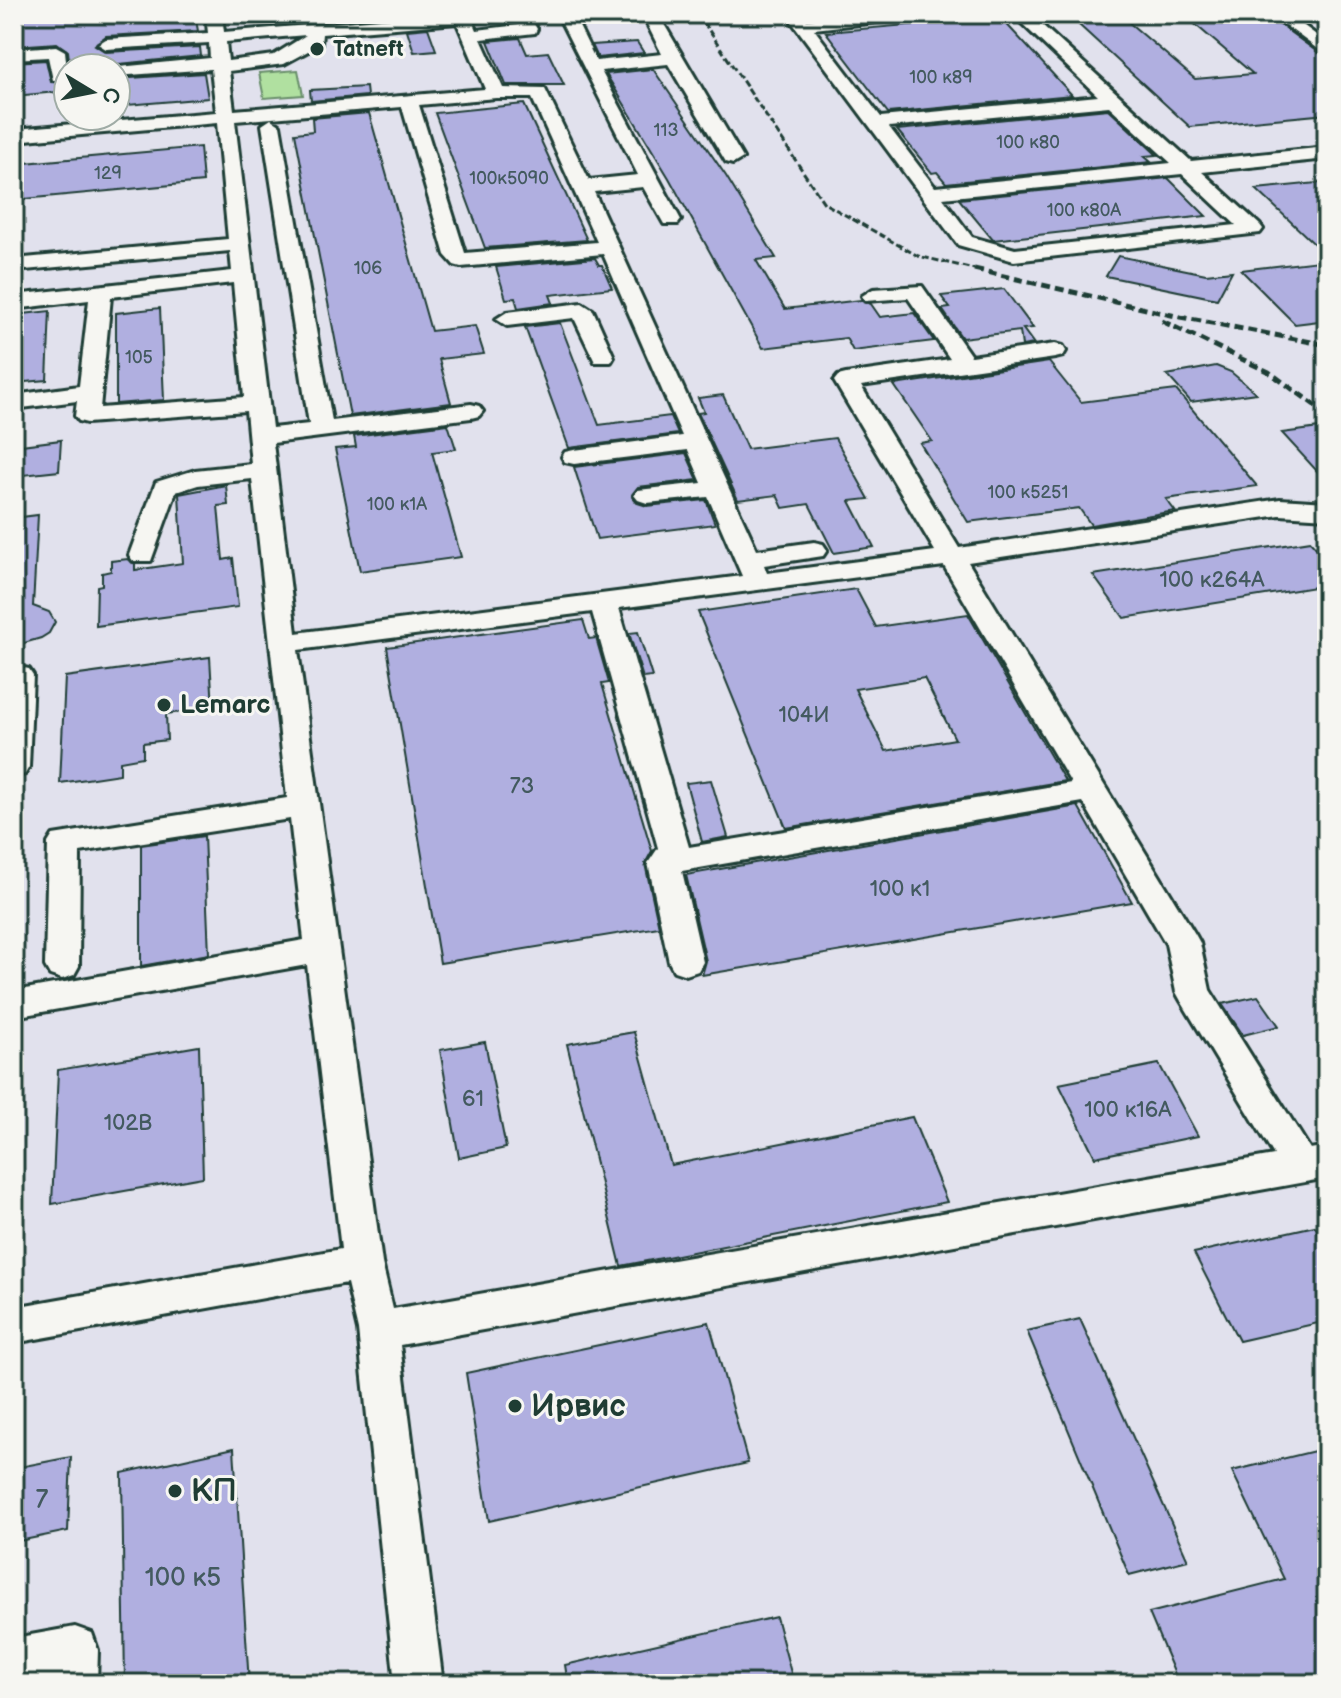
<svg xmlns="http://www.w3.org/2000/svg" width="1341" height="1698" viewBox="0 0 1341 1698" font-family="'Balsamiq Sans',sans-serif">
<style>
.built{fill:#e1e1ed;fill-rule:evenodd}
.green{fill:#b0e0a0;stroke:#688e6a;stroke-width:2}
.building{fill:#b0afe0;stroke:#1f3d34;stroke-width:2;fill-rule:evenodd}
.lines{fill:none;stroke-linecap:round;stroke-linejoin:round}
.minor-casing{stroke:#1f3d34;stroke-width:6}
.minor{fill:#f6f6f2;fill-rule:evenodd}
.rail-far1{stroke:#1f3d34;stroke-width:3;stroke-dasharray:7 3;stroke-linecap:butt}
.rail{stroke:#1f3d34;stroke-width:5;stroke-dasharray:9 5;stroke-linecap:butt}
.poi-dot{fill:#1f3d34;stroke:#f6f6f2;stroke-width:3}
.labels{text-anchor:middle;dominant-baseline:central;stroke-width:6;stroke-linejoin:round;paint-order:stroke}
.far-number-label{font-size:18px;fill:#435a5f}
.far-poi-label{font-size:22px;font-weight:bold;fill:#1f3d34;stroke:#f6f6f2;text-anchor:start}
.number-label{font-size:22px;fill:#435a5f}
.poi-label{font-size:26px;font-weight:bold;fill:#1f3d34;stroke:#f6f6f2;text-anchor:start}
.near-number-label{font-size:26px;fill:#435a5f}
.near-poi-label{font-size:32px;font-weight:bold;fill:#1f3d34;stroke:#f6f6f2;text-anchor:start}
</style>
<rect width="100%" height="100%" fill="#f6f6f2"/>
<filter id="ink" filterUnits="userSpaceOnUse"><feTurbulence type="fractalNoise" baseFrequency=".0125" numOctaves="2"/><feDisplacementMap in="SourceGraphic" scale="16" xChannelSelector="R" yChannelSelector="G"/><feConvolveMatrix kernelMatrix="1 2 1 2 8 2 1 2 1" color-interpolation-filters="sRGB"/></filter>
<g filter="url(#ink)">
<path class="built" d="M14,14H1327V1684H14ZM68,68H116V116H68Z"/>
<path class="green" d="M298,70L303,95L264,98L259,73Z"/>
<path class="building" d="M14,14H195L198,31L106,36L95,45L106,52L200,47L201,56L109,65L106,68H70L68,51L57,43L14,46Z
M1067,14H1119L1195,79L1253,74L1183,14H1248L1260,24L1276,22L1327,59V114L1190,127Z
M1000,17L1072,95L888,113L826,32Z
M428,28L436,50L414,52L407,30Z
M520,38L527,54L548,52L564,85H506L488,41Z
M637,42L644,53L598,58L592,45Z
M46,60L51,82L68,83V91L14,96V62Z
M653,69L726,176L776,258L756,260L785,309L861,300L871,304L880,317L914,313L934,341L853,351L846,338L763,348L669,178L606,74Z
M204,73L208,98L116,106V79Z
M366,87L367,96L311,101L310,90Z
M524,104L587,240L485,248L435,113Z
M1108,109L1157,155L1144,156L1151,162L946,183L937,172L932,173L897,130Z
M369,113L431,331L475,326L484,354L439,359L451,403L350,416L295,133L313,131L312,118Z
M200,147L203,182L14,200V164Z
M1168,178L1206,216L993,240L959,199Z
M1327,182V256L1256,189Z
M1118,256L1206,274L1232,271L1217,299L1106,276Z
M595,258L599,265H602L612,288L550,295L553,303L518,308L515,298L506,299L496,267Z
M1327,260V320L1295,324L1241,270Z
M1004,289L1033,328L1023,329L1034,344L1022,346L1020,331L962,338L942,309L950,308L941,296Z
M160,308L164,400L116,404V313Z
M50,311L47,380L14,383V315Z
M560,323L599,425L670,416L678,434L569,448L525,327Z
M1049,362L1081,402L1176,390L1257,486L1166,499L1175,511L1091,525L1079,508L968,522L920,443L932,441L894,385Z
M1216,366L1231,372L1256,393L1191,402L1167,375Z
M723,395L747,449L835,438L869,499L850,501L874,547L834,553L809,504L783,508L777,495L738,500L698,413L704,412L698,398Z
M448,424L456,449L432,452L461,557L360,571L335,449L356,447L354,436Z
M1327,427V482L1282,433Z
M61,440L59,471L14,476V446Z
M686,453L698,480L638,487L632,497L637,503L647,506L706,500L715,524L597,539L574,467Z
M226,485L228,505L218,506L223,560L233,558L238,607L96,626L97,586L102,585V573L111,571V561L128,559L135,564V570L183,563L179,494Z
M38,515L33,606L49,612L55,622L49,633L41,638L14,646V518Z
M1310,541L1327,560V585L1124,618L1093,575Z
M856,589L876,627L968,614L1065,781L786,828L698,612ZM924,678L955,739L886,751L855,689Z
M583,620L589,639L596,638L609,683L602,684L652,851L645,864L659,927L440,963L387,647Z
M638,632L652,677L643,678L629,633Z
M210,657L213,708L166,714L167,740L143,743V757L120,761V774L60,783L65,677Z
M711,780L728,837L702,842L686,783Z
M1078,806L1132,902L702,975L706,961L686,875Z
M204,836L209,954L141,966V845Z
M1258,996L1279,1026L1243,1035L1222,1004Z
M634,1032L671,1165L912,1117L947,1202L621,1266L567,1044Z
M485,1042L506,1148L459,1158L440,1050Z
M199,1046L203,1177L52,1204L58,1070Z
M1159,1064L1198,1136L1095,1157L1059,1084Z
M1315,1226L1327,1247V1321L1239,1341L1194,1253Z
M1080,1319L1188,1560L1129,1575L1027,1331Z
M709,1322L748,1463L489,1521L466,1373Z
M234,1448L249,1684H125L122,1473Z
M1327,1448V1684H1179L1149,1613L1284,1579L1232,1471Z
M71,1457L68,1531L14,1542V1468Z
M776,1617L794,1684H568L565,1665Z"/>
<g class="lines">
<defs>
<path id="minor" d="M206,14H222L224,32L441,14H508L500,19L473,21L477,30L518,25L512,14H528L537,29L535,33L481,39L503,88L545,89L589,180L638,175L557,14H573L596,61L662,54L642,14H658L743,158L733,164L726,162L668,64L601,71L681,220L678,224H664L643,187L594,192L757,550L814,542L823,544L827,550L823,556L764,565L767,573L935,551L834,381L838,376L846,374L950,359L908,298L865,301L862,296L873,289L922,286L971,356L1055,344L1063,346L1066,351L1063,356L1055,358L861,386L959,548L1280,499L1327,502V518L1280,515L968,562L1195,934L1200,943L1210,990L1310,1149L1327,1146V1178L400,1345L443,1684H395L358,1330L347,1283L14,1343V1307L341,1249L307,965L14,1017V991L304,940L290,819L80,852L79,966L74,975L62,979L50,975L45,966L48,843L53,835L287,798L252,479L198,485L176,492L151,561H133L129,555L156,482L195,470L251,464L246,411L87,423L79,421L75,416L77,401L14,409V395L79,386L89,300L14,309V295L232,271L230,251L14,271V259L228,239L217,123L14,141V129L216,112L211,69L116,76V68H109L210,58L209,43L106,49L98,44L106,39L208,33ZM457,23L485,89L234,110L229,71L284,64L321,44L322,34ZM306,35L274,55L228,61L226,42ZM496,98H532L597,242L465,253L419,105ZM402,107L445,255L454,265L461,267L603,254L682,436L574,450L565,452L562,457L565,462L574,464L688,450L702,483L638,490L634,495L638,500L647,503L708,497L742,576L296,633L273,443L471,418L479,416L483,411L479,406L471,404L332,421L280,125L271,119L262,125L309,424L272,428L235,121ZM233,283L244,397L100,408L111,297ZM944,566L1071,783L689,847L619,608ZM592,612L658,848L648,863L669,962L674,971L686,975L698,971L703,962L682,871L1083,802L1166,944L1176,992L1181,1001L1274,1155L393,1309L382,1263L298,650Z
M786,14H802L807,20L858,14H912L904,19L814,29L881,117L1098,96L1012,14H1030L1191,161L1327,147V159L1202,172L1260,225L1263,229L1260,233L1014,261L958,245ZM1109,106L1171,163L935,187L889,127ZM1182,174L1236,225L1015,249L972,237L943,198Z
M1270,14H1288L1327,43V56Z
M56,46L65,51L68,80H53L48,57L14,59V49Z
M582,303L593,310L614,357L611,362H595L574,318L507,326L496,319L507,312Z
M14,666L29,669L33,675L29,767L25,774L14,777Z
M75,1627L92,1633L98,1650L97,1684H49L50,1679L14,1684V1638Z"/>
</defs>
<use href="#minor" class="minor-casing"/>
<use href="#minor" class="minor"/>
<path class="rail-far1" d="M698,14L824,203L918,256L983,271"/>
<path class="rail" d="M974,269L1180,317L1327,345
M1162,321L1269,372L1327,414"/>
</g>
</g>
<g class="poi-dot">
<circle cx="317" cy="49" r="8"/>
<circle cx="164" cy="705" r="8"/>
<circle cx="515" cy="1406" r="8"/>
<circle cx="175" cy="1491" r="8"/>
</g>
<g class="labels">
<g class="far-number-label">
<text x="941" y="77">100 к89</text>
<text x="666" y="130">113</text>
<text x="1028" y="142">100 к80</text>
<text x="108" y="173">129</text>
<text x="509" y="178">100к5090</text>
<text x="1084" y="210">100 к80А</text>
<text x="368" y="268">106</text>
<text x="139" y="357">105</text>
<text x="1028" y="492">100 к5251</text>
<text x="397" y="504">100 к1А</text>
</g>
<g class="far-poi-label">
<text x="333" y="49">Tatneft</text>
</g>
<g class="number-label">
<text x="1212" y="580">100 к264А</text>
<text x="804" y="715">104И</text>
<text x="522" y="786">73</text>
<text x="900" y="889">100 к1</text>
<text x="473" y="1099">61</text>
<text x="1128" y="1110">100 к16А</text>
<text x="128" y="1123">102В</text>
</g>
<g class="poi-label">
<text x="180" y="705">Lemarc</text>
</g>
<g class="near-number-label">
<text x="42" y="1500">7</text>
<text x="183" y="1578">100 к5</text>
</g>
<g class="near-poi-label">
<text x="531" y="1406">Ирвис</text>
<text x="191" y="1491">КП</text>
</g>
</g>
<rect width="1341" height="1698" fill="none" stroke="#f6f6f2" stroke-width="48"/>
<rect x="24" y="24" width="1293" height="1650" fill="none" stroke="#1f3d34" stroke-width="3" filter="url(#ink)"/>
<g transform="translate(92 92) rotate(100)"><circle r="38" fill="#f6f6f2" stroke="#a0aca6" stroke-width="2"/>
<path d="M0-6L14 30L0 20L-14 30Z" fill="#1f3d34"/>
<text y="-12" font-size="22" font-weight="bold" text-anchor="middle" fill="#1f3d34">С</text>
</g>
</svg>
